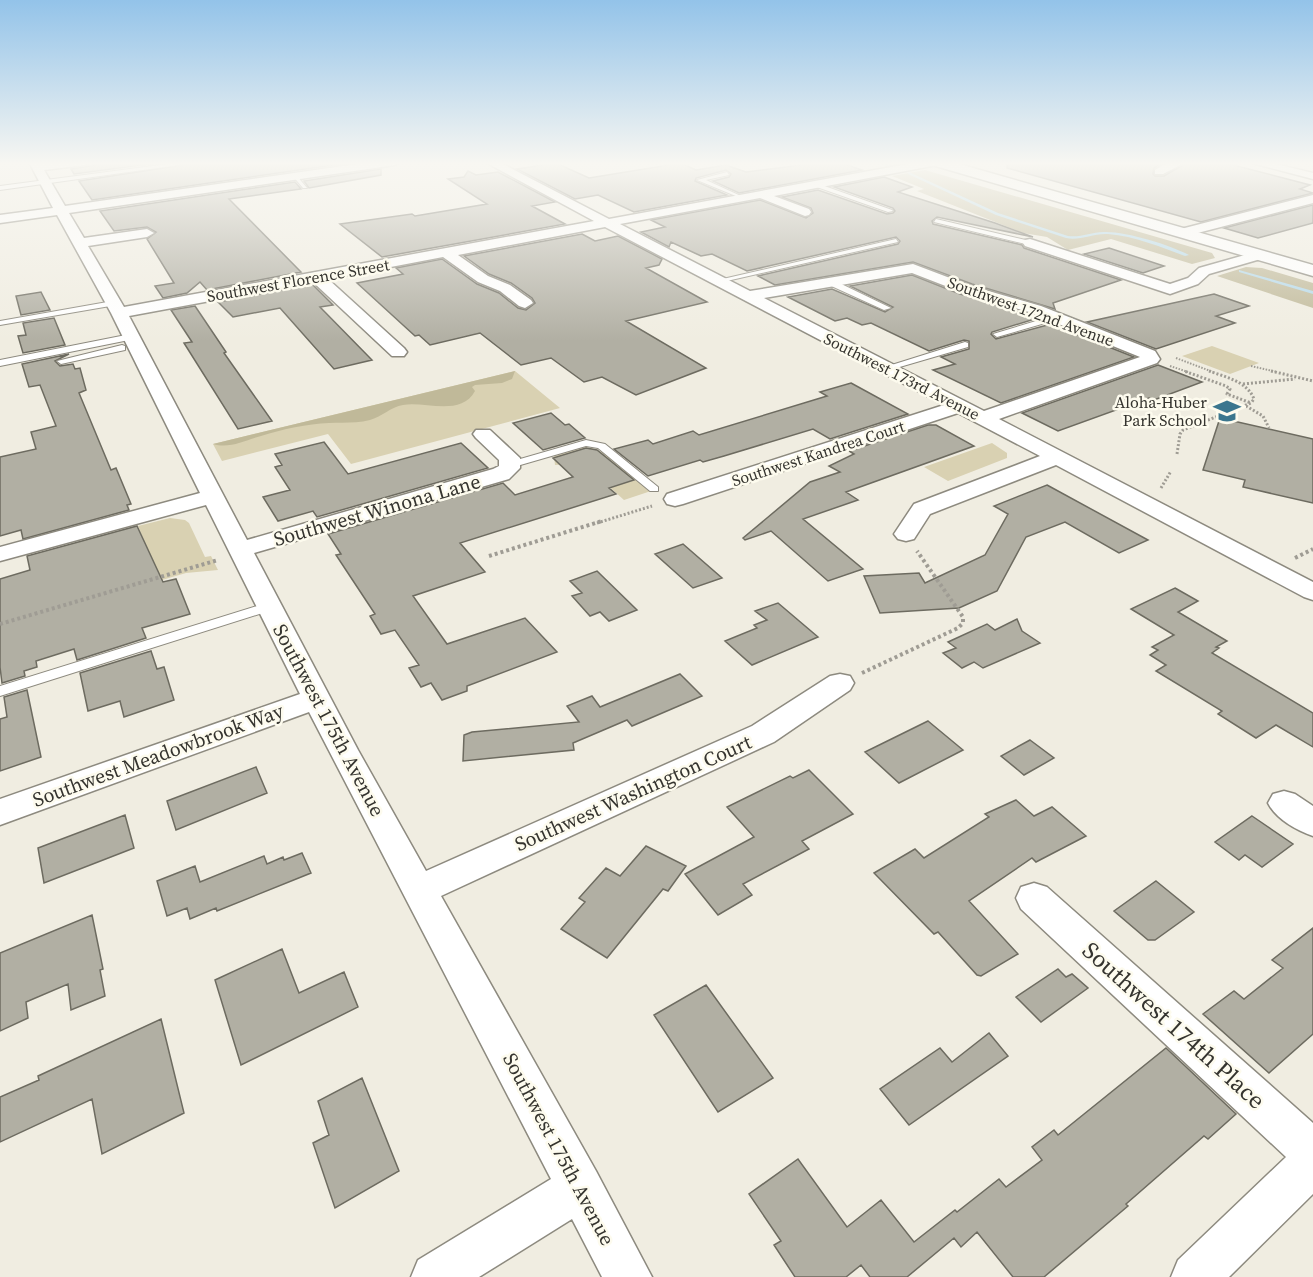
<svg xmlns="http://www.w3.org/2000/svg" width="1313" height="1277" viewBox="0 0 1313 1277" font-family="'Source Serif 4',serif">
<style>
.green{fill:#d9d1b2}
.forest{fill:#c0b999}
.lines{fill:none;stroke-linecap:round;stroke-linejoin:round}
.stream{fill:#b5d9ea;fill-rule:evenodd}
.building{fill:#b1afa3;stroke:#6d6b60;stroke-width:1.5}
.service-casing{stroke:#8d8a7f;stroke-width:2}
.minor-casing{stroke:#8d8a7f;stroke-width:3}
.secondary-casing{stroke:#8d8a7f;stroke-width:3}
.path-far2{stroke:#9f9c94;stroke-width:2;stroke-dasharray:1.5 1.5;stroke-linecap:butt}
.path-far1{stroke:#9f9c94;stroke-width:3;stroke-dasharray:2 2;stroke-linecap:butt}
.path{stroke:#9f9c94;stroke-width:4;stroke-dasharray:3 3;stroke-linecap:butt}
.service{fill:#fff;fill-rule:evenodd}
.minor{fill:#fff;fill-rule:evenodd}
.secondary{fill:#fff;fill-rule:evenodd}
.labels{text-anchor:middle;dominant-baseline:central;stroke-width:5;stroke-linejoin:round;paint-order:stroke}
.far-street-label{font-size:16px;fill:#35342f;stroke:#fdfbee}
.far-poi-label{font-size:16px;fill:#35342f;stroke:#fdfbee;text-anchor:end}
.street-label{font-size:20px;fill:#35342f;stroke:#fdfbee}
.near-street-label{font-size:24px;fill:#35342f;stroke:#fdfbee}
</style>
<rect width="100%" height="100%" fill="#f0ede1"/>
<path class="green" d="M1212,346L1259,363L1230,374L1182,356Z
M515,371L560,408L351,464L328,434L222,461L213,444Z
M992,443L1007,453V458L948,481L924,467Z
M584,447C610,449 632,475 651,491L624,500L584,464L555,465L554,456Z
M170,518L185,520L189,523L205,557L211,556L218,570L186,573L0,627V617L156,571L138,526Z"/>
<path class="forest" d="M925,170L1212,253L1215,258L1192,264L1111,239L1068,250L1047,237L1023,233L917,191L924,189L892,176Z
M1246,267L1262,268L1313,283V308L1217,276Z
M515,371L512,379L502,383L475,385L472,387L475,391C461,417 425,401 403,405C391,407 381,417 370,420C356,424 342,422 329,423C307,424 283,429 261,436C245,440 230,449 213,444Z"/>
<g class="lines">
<path class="stream" d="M877,162H882L891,166L888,167Z
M909,172L998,213L1068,236C1081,238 1093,231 1106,232C1128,232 1170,245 1189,255L1185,256C1160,247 1135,236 1108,234C1093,233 1080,241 1066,238L996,215L908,174Z
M1239,270L1313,291V294L1239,272Z"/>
</g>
<path class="building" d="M116,162H164L74,174L71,169Z
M202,162H354L92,200L79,181Z
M825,162H839L862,170L739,193L713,181L729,177L731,174L726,170L696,178L695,181L727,195L634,212L598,195L575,199L517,169L556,163L589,178L681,163L696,170L726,165L746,172Z
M1008,162H1163L1154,168L1153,174L1155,176H1164L1188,162H1222L1310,185L1300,189L1313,193L1201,222L1007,168Z
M381,169V175L309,188L304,181Z
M468,171L476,175L498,172L555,202L532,206L565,224L382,257L340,224L412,214L415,216L487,204L448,179L464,177Z
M884,177L912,187L898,192L995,223L1033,237L937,217L932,221L933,224L1022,245L1024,248L1121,280L1053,303L1055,309L972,284L913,262L775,285L758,276L898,244L900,241L896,237L747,271L712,254L701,256L671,242L669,247L641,232L665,227L651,220L760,200L806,218L813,213L811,208L782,197L818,190L887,214L893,213L895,211L893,208L834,187Z
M295,182L301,189L229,199L301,272L207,290L200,282L187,293L163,298L155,286L174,283L147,239L156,232L147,227L114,231L100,211Z
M1313,205V223L1258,238L1224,228Z
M582,234L595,241L618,236L662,259L659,265L646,268L707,302L626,321L706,368L636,395L602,377L584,382L551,358L521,365L480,333L430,345L419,335L415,336L357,283L403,274L396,268L442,259L477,284L499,293L518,308L526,310L535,303L532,298L511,283L489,274L464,256Z
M1109,248L1164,266L1143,273L1084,254Z
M912,275L960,294L1038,318L992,332L991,334L996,339L1051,324L1134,357L1001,403L933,370L955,364L941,357L969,349V341L964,340L929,351L871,323L862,325L847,318L835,321L788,297L832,289L885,312L893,307L850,286Z
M312,284L333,305L320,307L372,360L334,369L280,308L233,317L218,302Z
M41,292L50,310L21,315L16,296Z
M1214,294L1249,306L1216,316L1235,323L1156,349L1087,322Z
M195,306L226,352L224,353L272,421L238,429L184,343L192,342L171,310Z
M54,318L65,345L23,353L18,336L26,335L23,323Z
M69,354L55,361L60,366L73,364L75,369L80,368L86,390L79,393L111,470L116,468L131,504L127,505L129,510L23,539L21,530L0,536V457L36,449L31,432L56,426L40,385L29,387L22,364Z
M1158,365L1202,382L1154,400L1149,398L1058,431L1022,413Z
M851,383L908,414L830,439L813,429L724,456L703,462L700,460L648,476L614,449L648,440L653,444L693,431L699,435L827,396L820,392Z
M551,413L565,425L569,424L585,438L543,450L513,423Z
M1220,418L1313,439V503L1243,487L1245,480L1203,470Z
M928,425H936L974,446L846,492L858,500L803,519L863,569L828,581L771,531L745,540L743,538L810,482L840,472L829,466L854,454L849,451Z
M324,442L348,474L461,443L488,468L317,517L313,511L278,521L263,497L290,490L275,467L282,465L275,454Z
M586,448L597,450L634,480L609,488L616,494L460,543L485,572L413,596L447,644L525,618L557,652L467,686V691L442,700L431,683L421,687L409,668L419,665L395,630L381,634L370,616L375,614L336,555L341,554L328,534L503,483L515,495L573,477L553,458Z
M1047,485L1148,540L1119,553L1065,522L1026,537L997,591L959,608L880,613L864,576L919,573L925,583L985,555L1008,514L994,506Z
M137,526L163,582L176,579L190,614L142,628L146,638L77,660L74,649L36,661L37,667L24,671L25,676L2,683L0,667V579L30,570L27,556Z
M683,544L722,578L693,588L655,554Z
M597,571L637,610L609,621L600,612L590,616L572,596L582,593L570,581Z
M1175,588L1198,601L1178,612L1227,641L1216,647L1219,648L1212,653L1313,713V747L1276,725L1256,738L1218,714L1222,711L1156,671L1166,665L1150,655L1158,650L1152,647L1174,635L1131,609Z
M778,603L818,637L752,665L725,641L757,628L754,625L767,620L755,611Z
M1017,619L1022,631L1040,643L983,668L974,662L962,668L943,653L956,648L948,642L987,624L995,630Z
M151,651L157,669L164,667L174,700L124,717L120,701L88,711L80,673Z
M680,674L702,696L632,726L627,720L573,743L574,750L463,761L464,735L472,732L579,722L567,706L592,696L600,707Z
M27,690L41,757L0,771V719L7,717L4,697Z
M928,721L963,750L899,783L865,752Z
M1030,740L1054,758L1024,775L1001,756Z
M256,767L267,793L176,830L167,801Z
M809,770L853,814L802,841L809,849L743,884L752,895L718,915L685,874L754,837L727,807L790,776L793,778Z
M1016,800L1034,816L1052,807L1086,836L1036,862L1032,858L969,901L1018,954L981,976L977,975L938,932L934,934L874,873L915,849L924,858L989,817L985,814Z
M125,815L134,848L44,883L38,848Z
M1252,816L1293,844L1262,867L1245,855L1239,860L1215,842Z
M646,846L686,866L668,891L663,889L607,958L561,929L585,902L579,898L606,868L620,876Z
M302,853L311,873L217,911L216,908L190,919L187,908L167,916L157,881L195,866L200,882L264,856L267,864L283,857L284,860Z
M1156,881L1194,912L1155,940H1148L1114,911Z
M92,915L103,969L100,970L105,996L71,1010L68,984L26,1002L28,1018L0,1031V953Z
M1313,928V1034L1269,1073L1203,1014L1234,991L1244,999L1283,968L1272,960Z
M282,949L299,993L344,972L358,1007L241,1065L215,980Z
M1058,969L1066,977L1072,974L1088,988L1041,1022L1016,997Z
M706,985L773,1078L718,1112L654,1015Z
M161,1019L184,1113L102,1154L92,1099L0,1142V1097L39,1080L38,1076Z
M989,1033L1008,1056L909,1125L880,1089L940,1048L952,1062Z
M1166,1048L1236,1114L1208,1139L1204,1136L1126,1204L1128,1206L1044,1277H1013L977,1232L961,1247L954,1238L907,1277H870L861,1265L846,1277H795L774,1245L781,1241L749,1194L798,1159L847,1227L881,1200L914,1242L955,1210L957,1212L999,1179L1006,1187L1042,1160L1032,1147L1054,1130L1058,1135Z
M362,1078L399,1171L335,1208L313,1143L329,1135L318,1101Z"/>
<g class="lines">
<defs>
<path id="service" d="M183,162H200L0,190V186Z
M727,172L729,175L706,180L743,197V199L697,180Z
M292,175H296L307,188H303Z
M816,183L892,210L893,211L888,212L814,186Z
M936,219L1030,241L1033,243L1030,245L934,222Z
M896,239L898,242L718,283L714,281Z
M827,280H833L891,308L884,310L827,284Z
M113,301L117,303L116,305L0,325V321Z
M1056,315L1060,317L1059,319L997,337L993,334Z
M131,334L135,337L134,339L0,366V360Z
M965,342L968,343V347L886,371L882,368Z
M122,345L125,346V350L61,364L57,361Z
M586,440L605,444L658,487V491H650L598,448L586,446L510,468L505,465L506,463Z
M270,602L275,603L276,606L275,609L0,696V686Z"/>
<path id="minor" d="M29,162L41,164L90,162L85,165L44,170L65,206L371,162H400L395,165L69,213L84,238L147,229L154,233L147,237L88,246L124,307L594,221L485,162H499L609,219L918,162H942L937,165L774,196L809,209L811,212L809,215L805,216L760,198L620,224L750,291L913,264L971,286L1041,306L1155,351L1160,359L1157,363L999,419L1313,582V600L1304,597L1056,465L930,514L914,539L906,541L898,539L894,534L914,504L1040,456L958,413L683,504L675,506L667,504L664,499L667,494L944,405L605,227L458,255L488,276L510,285L531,300L533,303L525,308L519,306L500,291L478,282L443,257L328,279L404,348L407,352L404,356H392L313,282L129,316L247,540L493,469L499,466V460L476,438L473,434L476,430H490L520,458V468L509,479L254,553L358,750L426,871L752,726L830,676L840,674L850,676L854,683L850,690L774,742L441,896L596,1171L652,1277H602L572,1219L479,1277H411L418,1260L551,1179L309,712L0,825V799L300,694L206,505L0,561V547L200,493L111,313L57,215L0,223V215L53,208ZM912,273L961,292L1029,312L1140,357L984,411L764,298Z
M1168,162H1186L1163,174H1155V170Z
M1248,162H1268L1313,173V179Z
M1313,195V203L1182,237L1175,233L1177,230Z
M1030,239L1170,284L1188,278L1199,268L1259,251L1266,255L1264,258L1209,274L1198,284L1170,294L1025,246L1023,243L1025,240Z
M1284,791L1295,794L1313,806V836C1296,830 1276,819 1268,803L1273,794Z
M1034,883L1047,887L1313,1123V1194L1229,1277H1171L1178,1260L1286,1157L1021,909L1016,898L1021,887Z"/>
<path id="secondary" d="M930,162H952L1313,265V276L932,165Z"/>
</defs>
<use href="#service" class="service-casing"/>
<use href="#minor" class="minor-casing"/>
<use href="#secondary" class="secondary-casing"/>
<path class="path-far2" d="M1176,358L1213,372
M1170,366L1188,372
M1251,366L1277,372"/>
<path class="path-far1" d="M1209,371C1225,377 1247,381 1254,399L1251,403
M1271,371L1313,381
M1243,384L1295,379
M1246,406L1263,416L1269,428
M1177,454L1180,434L1183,430L1251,403L1227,394L1230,389L1226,386L1184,371
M1161,488L1171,471
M597,523L652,506"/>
<path class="path" d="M489,556L602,521
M1295,558L1313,549
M0,624L218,560
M862,673L958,628L963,623V617L917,551"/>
<use href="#service" class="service"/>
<use href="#minor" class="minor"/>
<use href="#secondary" class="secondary"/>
</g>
<linearGradient id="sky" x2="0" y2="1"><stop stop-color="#93c3e9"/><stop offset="0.48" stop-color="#f8f7f2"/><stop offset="1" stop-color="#f8f7f2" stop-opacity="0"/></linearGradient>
<rect width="1313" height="341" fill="url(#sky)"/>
<defs>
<symbol id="school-bare" viewBox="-9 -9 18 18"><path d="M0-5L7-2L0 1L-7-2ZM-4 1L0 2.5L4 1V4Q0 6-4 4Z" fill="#3b768e" stroke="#fdfbee" stroke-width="2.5" paint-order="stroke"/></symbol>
</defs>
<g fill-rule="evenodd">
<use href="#school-bare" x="1208" y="392" width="38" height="38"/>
</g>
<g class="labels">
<g class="far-street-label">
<text transform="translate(298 280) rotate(-10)">Southwest Florence Street</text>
<text transform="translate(1031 311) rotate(20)">Southwest 172nd Avenue</text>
<text transform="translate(902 376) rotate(27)">Southwest 173rd Avenue</text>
<text transform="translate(818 453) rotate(-18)">Southwest Kandrea Court</text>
</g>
<g class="far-poi-label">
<text x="1207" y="402">Aloha-Huber<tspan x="1207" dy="18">Park School</tspan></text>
</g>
<g class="street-label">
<text transform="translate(377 510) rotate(-16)">Southwest Winona Lane</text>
<text transform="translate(329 720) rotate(62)">Southwest 175th Avenue</text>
<text transform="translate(158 755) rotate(-20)">Southwest Meadowbrook Way</text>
<text transform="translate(633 793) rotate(-24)">Southwest Washington Court</text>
<text transform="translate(559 1149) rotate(62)">Southwest 175th Avenue</text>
</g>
<g class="near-street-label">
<text transform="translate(1174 1025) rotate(42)">Southwest 174th Place</text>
</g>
</g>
</svg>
